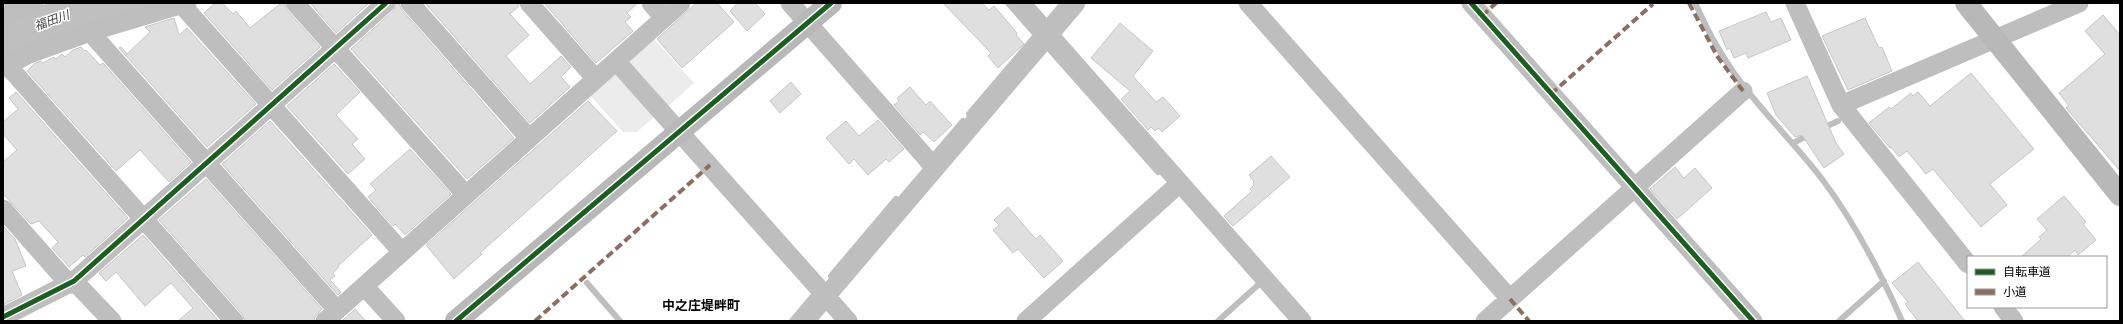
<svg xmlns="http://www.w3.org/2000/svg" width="2123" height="324" viewBox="0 0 2123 324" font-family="Signika,'Noto Sans JP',sans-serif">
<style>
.green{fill:#ececec}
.water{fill:#bfbfbf}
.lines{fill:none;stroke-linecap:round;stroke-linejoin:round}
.stream{stroke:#bfbfbf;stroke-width:6}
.building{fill:#dfdfdf;stroke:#c7c7c7}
.street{stroke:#bebebe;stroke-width:19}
.secondary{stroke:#b8b8b8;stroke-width:22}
.quiet{stroke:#8d6e63;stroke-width:4;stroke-dasharray:8 4;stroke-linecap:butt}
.cycleway-casing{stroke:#fff;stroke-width:8}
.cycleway{stroke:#1b5e20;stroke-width:5}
.labels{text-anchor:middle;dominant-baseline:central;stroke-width:3;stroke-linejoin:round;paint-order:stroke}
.water-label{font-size:12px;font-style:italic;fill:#444;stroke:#fff}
.quarter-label{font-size:13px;font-weight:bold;fill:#000;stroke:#fff}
</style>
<rect width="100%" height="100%" fill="#fff"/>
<path class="green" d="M653,38L694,83L666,108L629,68L630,60Z
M613,74H619L656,115L637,132H623L589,94Z"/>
<path class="water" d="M48,3H155L3,60V21Z"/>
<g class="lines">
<path class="stream" d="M1008,3L1037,36
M1695,3C1703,19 1710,36 1720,51C1747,98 1789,136 1822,179C1855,223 1880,271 1902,321
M1048,21L1063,3
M1050,50L1158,172
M969,114L1037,34
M1821,129L1838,121
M1793,143L1811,134
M934,155L963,121
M831,276L896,199
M587,283L620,321
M792,321L813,296
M1218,321L1258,285
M1839,321L1884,281"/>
</g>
<path class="building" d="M215,3H222L233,14L236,11L250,28L281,3H284L287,10L320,47L272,90L204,13Z
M310,3H369L336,33Z
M397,3H399L402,10L514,138L467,179L351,49L393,11Z
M425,3H518L519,6L510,14L529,35L506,56L530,84L561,56L571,67L561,77L570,87L530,123Z
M544,3H638L627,13L631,17L625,22L633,31L596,63Z
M696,3H717L734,22L682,68L657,39Z
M738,3H755L765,14L747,31L730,11Z
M943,3H982L989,10L994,6L1017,33L1016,35L1024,44L998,68L988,56L991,53Z
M1766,12L1771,22L1781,18L1791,40L1748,58L1746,53L1734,58L1730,48L1727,50L1719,31Z
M2103,15L2120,35V171L2066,108L2069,106L2059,93L2105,54L2085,31Z
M174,18L179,35L187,28L256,104L207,147L119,48L121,47L127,54L150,32L145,27Z
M1865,18L1879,48L1882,47L1892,71L1848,90L1822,36Z
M1120,23L1153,51L1133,76L1156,102L1163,97L1180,116L1162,132L1159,128L1155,131L1151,127L1148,130L1121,99L1130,91L1091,58Z
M81,47L85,51L86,50L100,65L103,63L191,162L169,182L140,150L116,171L27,71L35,63L41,61L43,63L54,57L56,59L62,54L65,57L73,50Z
M334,64L360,92L336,115L358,139L352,144L365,159L348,174L287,106Z
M1971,73L2034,149L1990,184L2007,205L1981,227L1933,169L1926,174L1907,151L1899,157L1891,147L1890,148L1869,123L1889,107L1891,109L1911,93L1913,96L1918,92L1930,106Z
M1807,76L1836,143L1844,154L1824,168L1802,135L1795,137L1776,115L1767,93Z
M791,82L801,94L780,113L770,101Z
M910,87L926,105L930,101L952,125L934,142L923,132L920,135L894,105L899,101L897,98Z
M16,92L128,218L85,257L83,255L69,267L52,248L58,242L39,221L31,224L3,194V162L17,150L3,134V122L18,109L9,98Z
M588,101L617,131L480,253L482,254L454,279L426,245Z
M878,120L904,149L889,162L886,159L868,175L854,159L849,164L826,138L846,121L859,136Z
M270,121L372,235L338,266L339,267L333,273L335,276L330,280L341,292L338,295L222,164Z
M410,149L451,194L405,235L395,224L393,226L368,197L376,190L370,184Z
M1271,156L1290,177L1233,226L1224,216L1252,191L1250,189L1254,185L1253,183L1254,182L1249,175Z
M1675,167L1684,178L1695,168L1712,188L1677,219L1650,189Z
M206,179L322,309L315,317L314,321H245L242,314L159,220Z
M2064,196L2086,222L2083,224L2096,240L2078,255L2075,250L2067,257H2021L2041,239L2039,237L2047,230L2037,219Z
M1008,207L1036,239L1040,235L1063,261L1044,278L1018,249L1013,253L993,230L999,225L994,220Z
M3,226L15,239L26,266L12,271L22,295L3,305Z
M143,235L219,321H178L193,308L171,283L145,306L116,272L106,281L99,273Z
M1918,262L1965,321H1918L1905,304L1908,302L1892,283Z
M355,309L366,321H342Z"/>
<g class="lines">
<path class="street" d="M295,3L466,195
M410,3L529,138
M529,3L596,79
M651,3L664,18
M790,3L935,168
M1021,3L1302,321
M1248,3L1510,299
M1471,3L1753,321
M1795,3L1841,105L1968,264
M182,5L402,252
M3,15L34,3
M90,32L337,310
M616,61L848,321
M8,66L234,321
M3,68L29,54L90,32L187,3
M1841,105L2079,3
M3,209L69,284
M74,281L112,321
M364,286L396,321
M2003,307L2014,321
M3,317L74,281L386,3
M325,321L681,3
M805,321L1076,3
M1026,321L1180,183
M1485,321L1743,91"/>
<path class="secondary" d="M1966,3L2120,195
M456,321L831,3"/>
<path class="quiet" d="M1689,3L1717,56L1743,91
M1482,16L1496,3
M1551,94L1653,4
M1510,299L1529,321
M535,321L710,165"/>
<defs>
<path id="cycleway" d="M1471,3L1753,321
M3,317L74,281L386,3
M456,321L831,3"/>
</defs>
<use href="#cycleway" class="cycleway-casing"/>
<use href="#cycleway" class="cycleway"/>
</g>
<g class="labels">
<g class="water-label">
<text transform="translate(52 21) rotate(-20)">福田川</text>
</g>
<g class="quarter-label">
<text x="701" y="306">中之庄堤畔町</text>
</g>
</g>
<rect width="2123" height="324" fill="none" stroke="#000000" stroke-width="8"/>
<rect x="1967" y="256" width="140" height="52" fill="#ffffff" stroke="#999999"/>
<rect x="1975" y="269" width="20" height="6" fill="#1b5e20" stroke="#999999"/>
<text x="2003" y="276" font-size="12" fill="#000000">自転車道</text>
<rect x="1975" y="289" width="20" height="6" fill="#8d6e63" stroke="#999999"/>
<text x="2003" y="296" font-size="12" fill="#000000">小道</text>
</svg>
